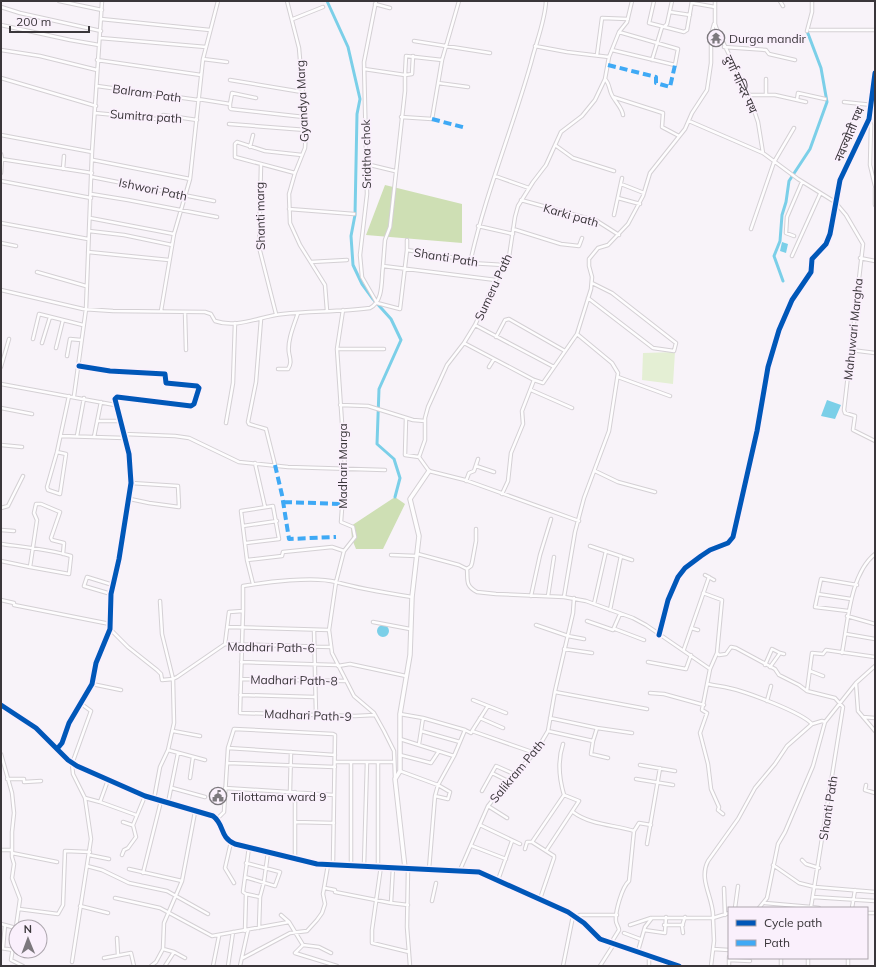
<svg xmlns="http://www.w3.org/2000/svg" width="876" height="967" viewBox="0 0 876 967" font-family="Mulish,'Noto Sans Devanagari',sans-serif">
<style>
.green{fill:#e4efd4}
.forest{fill:#cedfb4}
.water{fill:#7bcfe8}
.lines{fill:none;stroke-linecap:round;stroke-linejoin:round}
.canal{stroke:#7bcfe8;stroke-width:3}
.minor-casing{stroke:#d4d0d4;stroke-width:4.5}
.tertiary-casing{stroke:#d4d0d4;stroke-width:5.5}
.minor{stroke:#fefdfe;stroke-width:2.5}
.tertiary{stroke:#fefdfe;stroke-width:3.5}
.quiet{stroke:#3fa9f5;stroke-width:4;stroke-dasharray:8 4;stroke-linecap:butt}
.cycleway-casing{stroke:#faf0fc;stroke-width:8}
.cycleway{stroke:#0057b8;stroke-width:5}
.labels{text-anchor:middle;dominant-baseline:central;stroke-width:3.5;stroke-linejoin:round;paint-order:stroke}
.poi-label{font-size:12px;fill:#3a363a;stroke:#faf0fc;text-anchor:start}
.street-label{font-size:12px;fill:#3a363a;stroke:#faf0fc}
</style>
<rect width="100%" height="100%" fill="#f8f3f9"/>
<path class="green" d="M675,352L673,384L642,380L643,353Z"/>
<path class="forest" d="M385,185L462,204V243L366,235Z
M395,497L405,504L383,549H356L352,539L351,526Z"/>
<path class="water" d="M782,242L788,244L786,253L780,251Z
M827,400L841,405L835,419L821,416Z
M377 631a6 6 0 1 1 12 0a6 6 0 1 1-12 0Z"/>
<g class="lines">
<path class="canal" d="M327,1L348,47L360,99L357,114L355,215L351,236L353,265L362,284L373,299L391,319L401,340L379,389L377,444L394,459L400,478L395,497
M783,281L774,256L780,241L782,215L786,202L789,181L810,149L827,102L821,68L807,31"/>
<defs>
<path id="minor" d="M59,1L102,10
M287,1L299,48L306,130L305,148L295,173L289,194L290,223L300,245L325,285L327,311
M376,1L364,62L367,194L360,255L362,277L377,303
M654,1L649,23L684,32L687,30L692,1
M715,1V24L717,30L749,95L758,122L763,153L798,179L835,202L846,215L863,244L844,410L845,413L855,416L853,430L875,441
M780,1L783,6
M692,3L715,7
M375,4L390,8
M1,7L20,13L101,31
M670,12L690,15
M101,19L210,30
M293,19L323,7
M1,25L70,40L99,45
M665,26L667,24L672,1
M810,30H875
M807,31L812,12V1
M100,38L206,47
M414,41L490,53
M535,46L567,52L609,57
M724,47L766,50L769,54L795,60
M1,50L40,56L97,70
M612,50L675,65L678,49L619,32
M597,55L602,18L628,19
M413,56L412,74L405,75L406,56L442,60
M203,59L227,62
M97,60L201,75
M652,60L662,27
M364,69L405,75V91L390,227L385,240L383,266
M1,78L96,106
M605,79C609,83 609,88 611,93C614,101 622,107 623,115
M766,79V94
M230,80L302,92
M438,83L468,87
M97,86L198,100
M749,95H775L806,102
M613,97L663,113L662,127L679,136
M198,99L230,104V108L231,109L304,117
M797,100L798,93L825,99
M844,102L872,105
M230,104L232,93L256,98
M95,113L157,119L163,115L197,120
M401,117L432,119L442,60L459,1
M869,119L871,125L870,165L875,186
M689,121L763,153
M229,124L306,130
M1,135L92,152
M555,145L573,158L614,171
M250,147L253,135
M1,154L2,159L1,173
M1,159L92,173
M93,160L190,179
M366,164L395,171
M261,165L259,247L276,314
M63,169L64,156
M295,173L235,157V144L237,142L265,151L302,155
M495,176L529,188
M92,177L214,201
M1,181L91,198
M621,184L644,193
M875,188V205
M91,194L128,200L217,217
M618,198L640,204
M521,200L597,221L619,235
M289,209L354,214
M614,215L622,178
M90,218L174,234
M1,223L88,239
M478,226L513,234
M513,229L561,244L579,246L582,238
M751,229L774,162L794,128
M89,231L124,235L172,245
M794,236L786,233L787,217L802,182
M1,243L16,246
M407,250V240
M88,252L169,260
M792,256L820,194
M860,258L875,261
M311,262L347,260
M470,263C485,195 512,130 531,63C536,42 545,22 546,1
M37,272L86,286
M1,290L83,309L113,311L205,312L211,314L215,321C238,329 260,316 283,314C311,311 341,312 370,308C384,301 381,280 383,266L496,280
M588,298L653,348L674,351L676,343L612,293L592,283
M377,303L400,309L407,250L455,258L470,263L504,265
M343,310L337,349L345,468L341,522L353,527L355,537L344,551L336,582L329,630L332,653L354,696L374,713L384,731L394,751L395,778
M161,311L174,234L190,179L203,59L218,1
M185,312L186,350
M261,319L256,382L248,422L249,424L266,429L275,465
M475,325L554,367
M577,334L591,289L592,277L589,266V259L598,248L608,245L628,224L643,196L650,173L685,129L692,113L707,90L711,63V35L714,24
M496,337L505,320L509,319L565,351
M33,339L39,314L83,325
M42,343L50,317
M464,343L534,380L543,383L577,334
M56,348L63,320
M337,349H384
M851,350L875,353
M67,356L70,339L81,340
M1,367L9,339
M489,367L494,359
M278,369H288C292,363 290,359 289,353C287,341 294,325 298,313
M618,377L670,396
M1,384L115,405
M531,390L572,408
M74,396L86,309L92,152L102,1
M340,405L368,406L413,420L425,421
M1,408L32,414
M406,418L405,455L419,457
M97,421H122
M226,423L233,383L235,323
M124,434L175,436L189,438L239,462L288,467L385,470
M61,436L125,438
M77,436L84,398
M94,437L101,402
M1,445L22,447
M57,452L66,454L60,494L48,490L47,487L57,452L69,396
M255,463L265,507
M476,466L494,472
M595,471L618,482L655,492
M466,481L469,473L474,471L478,459
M502,494L508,481L511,453L523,424L522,411L534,380
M130,499L149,503L179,507L178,486L131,483
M1,508L8,506L23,476
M579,521L465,480L429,471L419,457L425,440V418L428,407L447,365L464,343L475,325L496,280L509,257L515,217L518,206L533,182L546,165L561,132L582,116L595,100L605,79L609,57L619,32L627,22L632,1
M243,526L277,521
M1,530L14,531
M246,543L279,539L273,506L241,511L247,560L253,584
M1,544C24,547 49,549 71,556L69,574L30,567L37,520L34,513L36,504H41L60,512L51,538L52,540L64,543L63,554
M590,546L632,560
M418,554L459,565L467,569C468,580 465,586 477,592L496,594L564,597L586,601L633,618L646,625L710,669
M391,555L417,556
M247,560L282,556L283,552L332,547L344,551
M1,561L30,567
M467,569L471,566L472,563L476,541V529
M705,575L714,580
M703,593L722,600L717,653L710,669L702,710L707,713L700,733L708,764L711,789L719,807L718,810L723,814
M111,594L84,586L87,577L113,585
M818,594L851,599
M531,596L540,555L551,519
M548,596L554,557
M564,597L575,532L584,498L609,431L618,373L612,363L577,334
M1,600L14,603V605L110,624
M594,604L606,551
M610,610L621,556
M243,611L240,713L355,716L375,715
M848,611L815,607L821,579L857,585
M847,616L875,624
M587,621L613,630L620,614
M373,622L410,629
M536,625L568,636L584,639
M227,627L329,630
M691,628L698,630
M110,629L128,647L157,670L161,674L162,680L173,679L177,677L225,644L331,647
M615,629L644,640
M314,630L316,714
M846,634L875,639
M659,635L668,600L678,577L685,568L701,556L710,550L728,543L733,537L757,431L768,367L779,330L792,300L811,272L812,259L826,244L830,234L840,180L869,119L875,73
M225,644L229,612L243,611V586C266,582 314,576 336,582C360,589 386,593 412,597
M564,649L592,653
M684,649L709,577
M717,653L719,655L726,654L731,647L736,648L775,669L779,675L799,685L807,691L835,698L843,707L811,907L819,908
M780,653L784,654
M842,653C848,622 850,574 875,554
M241,662L337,665
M648,662L686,669L691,655
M765,665L772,649L780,653L770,667
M338,666L350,664L406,676
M810,671L823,676
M241,679L346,681
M856,683L858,711L875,731
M92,684L121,690
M708,684C715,686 722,686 729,688C747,692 801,712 812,724
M807,691L812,653L823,654L826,650L875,657
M555,692L647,709
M650,693L664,694L704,705
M240,695L315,697
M473,700L506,713
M767,701L771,686
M863,717L875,718
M480,718L503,728
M597,728L632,733
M465,730L471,733L472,731L535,753
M173,731L200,736
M421,731L460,742
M472,731L488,706
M548,731L593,741L597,728L550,718
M400,739L454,756L465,730L423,718L400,714
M419,744L423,718
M228,748L335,755
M57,749L62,743L69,723L92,684L96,663L110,629L111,594L119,559L131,483L129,454L115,399L117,397L191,406L194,404L199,388L197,386L166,383L165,374L110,371L79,366
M168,750L205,760
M1,754L12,793L14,813L12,832V857L14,864L12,878L20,899L16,927
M591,754L608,758
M591,754L593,741
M400,755L431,763L439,751
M335,762H394
M227,763L335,767
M640,765L675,771
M400,771L438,785L450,792L448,799L435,796
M190,778L193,757
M7,779H24V782L41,781
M636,779L673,785
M508,781L492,773L496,766L514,774
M866,785L865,790L875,793
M172,788L205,797
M225,788L334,795
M290,791L291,752
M482,791L492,773
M85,798L100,802L108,780
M154,799L160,767L168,750L174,723L173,679L162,634L160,601
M100,802L136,815
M168,803L178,753
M488,806L507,818
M573,812C590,825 615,825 634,831L639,823L651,825
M217,819L224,812L228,748L234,729L333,734L335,735L333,864
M123,822L132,825
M295,822L334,823
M480,825L520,844
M231,842L225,868L234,883
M532,842L554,856V858L540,899
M647,844L660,768
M472,846L506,859
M525,849L527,842H532L564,795
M1,850H12
M546,851L579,801L564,795C559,778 557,762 563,744
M12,853L57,862
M89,855L109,859
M122,855L124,850L128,848L136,837L133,825L145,796
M295,858V792
M802,860L806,864L819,868
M351,865V762
M773,865L799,883L815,887L875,892
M87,866L102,870L129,883L167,891L208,914
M364,866L367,762
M378,866V762
M381,866L372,930V943L409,952
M129,869L182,881
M408,869L407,927L410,966
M429,869L435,796L438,785L454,756
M460,870L488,806L508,781L535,753L548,731L555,691L573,613L574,598
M143,873L161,801
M245,877L275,886L280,872L246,863
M498,880L512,841
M325,888L335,890V892L391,903L408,905
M724,888L725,915
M246,894L260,897
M813,897L875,901
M115,898L160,908L212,936L289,922L303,945L295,953L337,966
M432,901L436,883
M391,903L393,867
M765,903L811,907
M80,906L108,913
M735,908L738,886
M759,908L767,898L778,844L785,832L813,766L825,722L856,683L875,666
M852,908L855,890
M19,909L58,914L63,905L65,851L90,852
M867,913H875
M281,915L289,922
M576,917L580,915H617
M713,917C714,899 698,880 708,861L738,819L755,788L775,764L787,746L812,724L822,721L825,722
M1,924L16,928
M630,925L651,918
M664,925H683
M259,928L260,897L264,882L268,852
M16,929L11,960L23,966
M644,930L665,933L666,917
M245,931L246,894L243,892L249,847
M624,933L640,939
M683,933L682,926L685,917
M117,938L118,955
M611,943L619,930C619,927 616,924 616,921C615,912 622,887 629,881L634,831
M303,945L319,947L331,953
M1,948L13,950
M3,948L5,925
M163,949L174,952L185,958
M713,949L729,950
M638,951L645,927L652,918H713L729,913
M104,958L131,953L134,966
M243,958L290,933L307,931L317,920L322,913L325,904L323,894L328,865
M729,960L750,961
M72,962L91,839L85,798L73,774L72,764L91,711L80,703
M151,966L156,962L163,949L164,923L182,881L195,812
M165,966L174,952
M213,966L219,936
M228,966L233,932
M240,966L248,930
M563,966L573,916
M600,966L614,944
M649,966V956
M711,966L714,941L713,918
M729,966V957
M781,966V958
M808,966V958
M848,966V958"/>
<path id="tertiary" d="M1,705L36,728L68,760L77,766L145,796L213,816C225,825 219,837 235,844L317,864L479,872L568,912L584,923L600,939L679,966
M405,868L395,779L400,771V714L410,655L412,597L419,536L410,499L429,471"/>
</defs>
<use href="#minor" class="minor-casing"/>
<use href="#tertiary" class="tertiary-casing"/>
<use href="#minor" class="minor"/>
<use href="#tertiary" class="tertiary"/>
<path class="quiet" d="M608,65L656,77V83L670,87L675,65
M432,119L466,128
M275,465L282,495L289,539L336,537
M284,502L343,504"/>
<defs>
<path id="cycleway" d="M659,635L668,600L678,577L685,568L701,556L710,550L728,543L733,537L757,431L768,367L779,330L792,300L811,272L812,259L826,244L830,234L840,180L869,119L875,73
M1,705L36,728L68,760L77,766L145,796L213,816C225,825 219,837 235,844L317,864L479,872L568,912L584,923L600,939L679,966
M57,749L62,743L69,723L92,684L96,663L110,629L111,594L119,559L131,483L129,454L115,399L117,397L191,406L194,404L199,388L197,386L166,383L165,374L110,371L79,366"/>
</defs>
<use href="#cycleway" class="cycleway-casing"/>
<use href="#cycleway" class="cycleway"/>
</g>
<defs>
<symbol id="temple-ring" viewBox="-11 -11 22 22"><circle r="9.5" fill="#faf0fc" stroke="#7c787d" stroke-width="1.5"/><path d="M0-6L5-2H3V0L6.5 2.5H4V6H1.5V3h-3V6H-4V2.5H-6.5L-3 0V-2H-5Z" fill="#7c787d"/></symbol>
<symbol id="civic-ring" viewBox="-11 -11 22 22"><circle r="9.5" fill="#faf0fc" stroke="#7c787d" stroke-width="1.5"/><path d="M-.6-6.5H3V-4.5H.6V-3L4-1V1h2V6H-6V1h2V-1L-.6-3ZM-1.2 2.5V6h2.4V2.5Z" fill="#7c787d"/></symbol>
</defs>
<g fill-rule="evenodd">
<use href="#temple-ring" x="706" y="28" width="20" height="20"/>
<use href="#civic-ring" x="208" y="786" width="20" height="20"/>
</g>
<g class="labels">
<g class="poi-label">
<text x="729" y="38">Durga mandir</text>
<text x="231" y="796">Tilottama ward 9</text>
</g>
<g class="street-label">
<text transform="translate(741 84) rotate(65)">दुर्गा मन्दिर पथ</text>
<text transform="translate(147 93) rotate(8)">Balram Path</text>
<text transform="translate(302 101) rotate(-93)">Gyandya Marg</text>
<text transform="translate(146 116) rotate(4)">Sumitra path</text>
<text transform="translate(849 134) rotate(-67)">नवज्योती पथ</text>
<text transform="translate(366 154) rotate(-91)">Sridtha chok</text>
<text transform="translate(153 189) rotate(12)">Ishwori Path</text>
<text transform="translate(571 215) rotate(16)">Karki path</text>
<text transform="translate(260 216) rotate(-91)">Shanti marg</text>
<text transform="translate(446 257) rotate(9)">Shanti Path</text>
<text transform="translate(493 287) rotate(-65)">Sumeru Path</text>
<text transform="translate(853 329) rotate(-84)">Mahuwari Margha</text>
<text transform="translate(342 466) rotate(-90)">Madhari Marga</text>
<text transform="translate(271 647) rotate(1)">Madhari Path-6</text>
<text transform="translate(294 680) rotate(1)">Madhari Path-8</text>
<text transform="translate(308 715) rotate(2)">Madhari Path-9</text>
<text transform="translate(517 771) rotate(-50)">Salikram Path</text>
<text transform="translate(828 808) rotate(-81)">Shanti Path</text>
</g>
</g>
<rect width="876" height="967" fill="none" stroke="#3a363a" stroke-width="4"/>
<rect x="728" y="907" width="140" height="52" fill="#faf0fc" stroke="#ada6ae"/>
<rect x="736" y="920" width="20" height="6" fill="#0057b8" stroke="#ada6ae"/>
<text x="764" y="927" font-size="12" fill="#3a363a">Cycle path</text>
<rect x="736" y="940" width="20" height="6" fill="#3fa9f5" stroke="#ada6ae"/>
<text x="764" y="947" font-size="12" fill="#3a363a">Path</text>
<g transform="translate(28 939) rotate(359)"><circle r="19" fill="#faf0fc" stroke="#ada6ae"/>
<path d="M0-3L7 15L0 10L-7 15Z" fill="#7c787d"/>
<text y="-6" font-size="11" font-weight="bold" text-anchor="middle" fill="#3a363a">N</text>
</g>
<path d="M10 26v6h79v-6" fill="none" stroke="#3a363a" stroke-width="2"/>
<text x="16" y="26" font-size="12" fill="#3a363a" stroke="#faf0fc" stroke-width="3" paint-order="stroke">200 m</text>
</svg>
